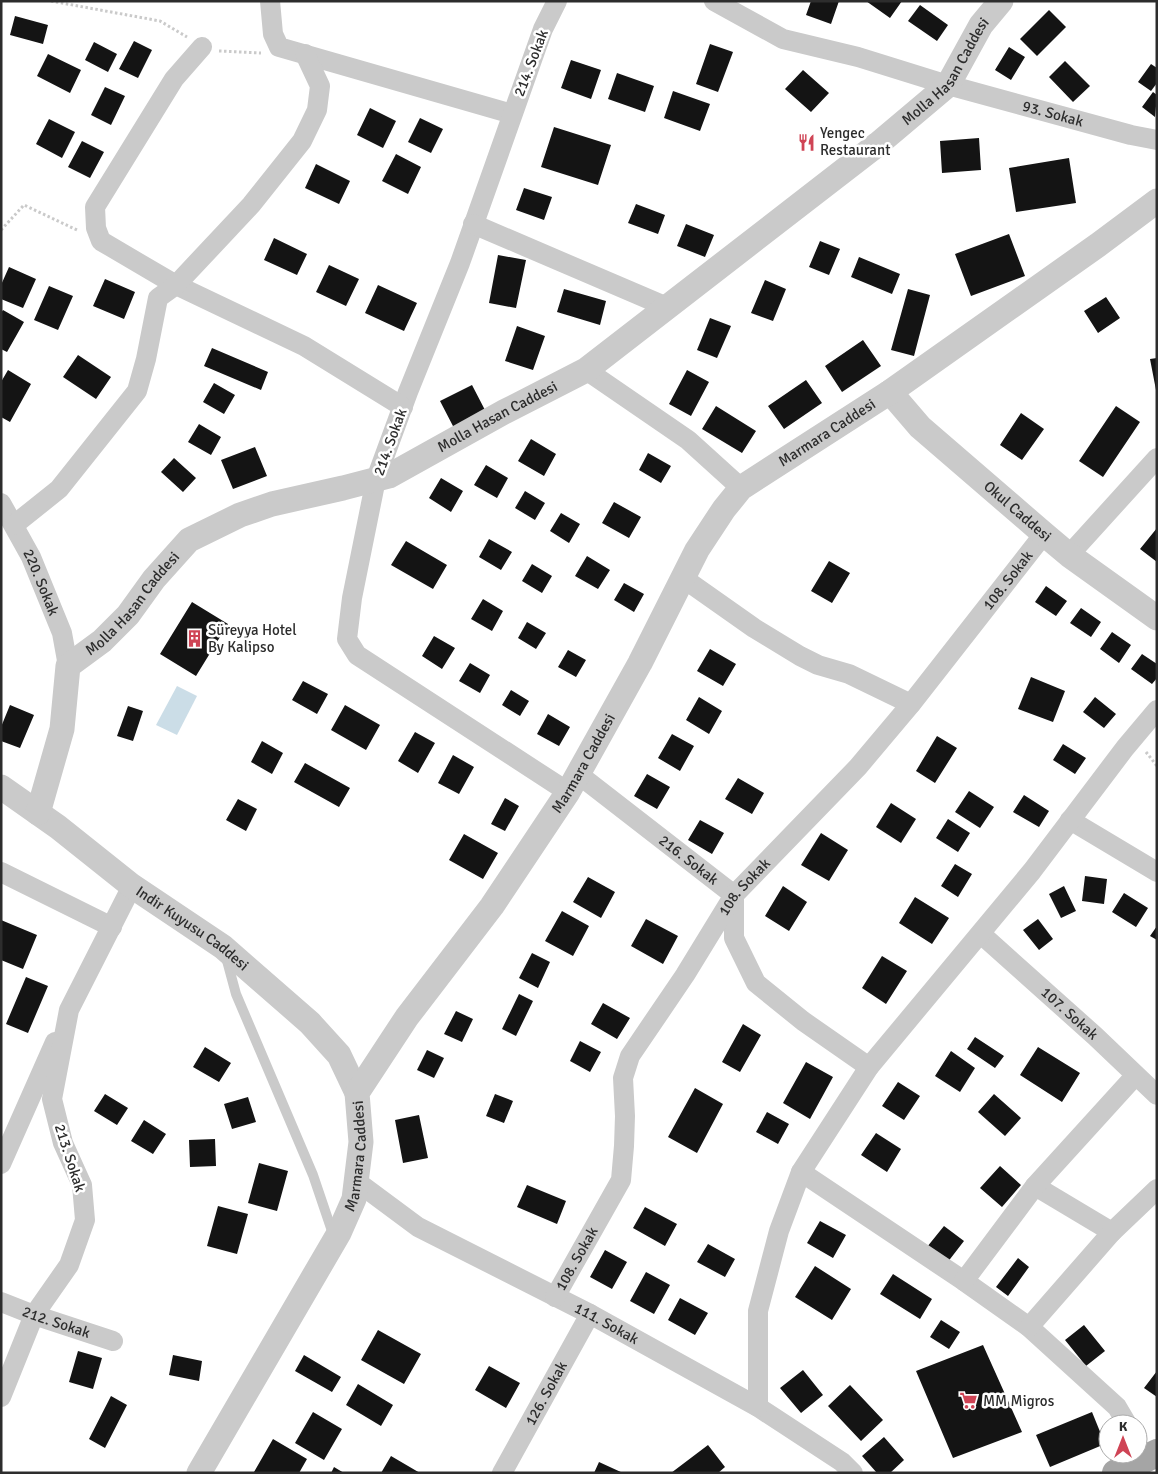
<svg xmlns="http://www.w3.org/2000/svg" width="1158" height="1474" viewBox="0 0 1158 1474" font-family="Signika,sans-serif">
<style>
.water{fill:#cbdde7}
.building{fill:#141414}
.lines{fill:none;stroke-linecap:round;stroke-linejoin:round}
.path{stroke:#cacaca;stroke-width:3;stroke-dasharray:2.5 2.5;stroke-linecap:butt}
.service{stroke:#cacaca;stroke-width:10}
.minor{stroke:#cacaca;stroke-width:20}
.tertiary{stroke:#cacaca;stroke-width:25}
.primary{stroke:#a5a5a5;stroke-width:28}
.labels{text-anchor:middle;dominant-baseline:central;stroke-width:5;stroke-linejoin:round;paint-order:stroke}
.street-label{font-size:15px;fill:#2d2d2d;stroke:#fff}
.poi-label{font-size:15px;fill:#2d2d2d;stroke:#fff;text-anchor:start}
</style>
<rect width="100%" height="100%" fill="#fff"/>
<path class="water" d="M177,686L197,696L177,735L156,725Z"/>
<path class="building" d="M811,1H839L831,24L806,15Z
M866,1H902L890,18Z
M920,5L948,25L937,41L908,21Z
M1049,10L1066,27L1037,56L1020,39Z
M15,16L48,25L43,44L10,35Z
M134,41L152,50L138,78L119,69Z
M94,42L117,54L108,72L85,60Z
M710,44L733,52L718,92L696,84Z
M1009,47L1025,57L1011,80L995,70Z
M48,54L81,70L70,93L37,76Z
M571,60L601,70L591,99L561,88Z
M1065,61L1090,86L1073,102L1049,77Z
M1151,64L1157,68V83L1151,91L1138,82Z
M803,70L829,93L811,112L785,89Z
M617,73L654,86L645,112L608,99Z
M105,87L125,96L111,125L91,115Z
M673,91L710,104L700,131L664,118Z
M1153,92L1157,95L1155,117L1142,107Z
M370,108L396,121L383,148L357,135Z
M420,118L443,129L431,153L408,142Z
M49,119L75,132L62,158L36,144Z
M554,127L611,145L598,185L541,167Z
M979,138L981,170L942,173L940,141Z
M82,141L104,152L90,178L68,167Z
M396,154L421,167L408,194L382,181Z
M1069,158L1076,203L1016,212L1009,168Z
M316,164L350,181L339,204L305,188Z
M524,188L552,197L544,220L516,210Z
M636,204L665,215L658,234L628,223Z
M686,224L714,235L705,257L677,246Z
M1009,234L1025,276L971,296L955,254Z
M274,238L307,254L297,275L264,260Z
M820,241L840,249L829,275L809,267Z
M498,255L526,260L516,308L489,303Z
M859,257L900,274L892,294L851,277Z
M329,265L359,279L346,306L316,292Z
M9,267L36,279L23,308L1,299V285Z
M105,279L135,292L124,319L93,306Z
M765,280L786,289L773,321L751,313Z
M378,285L417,303L404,331L365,313Z
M49,286L73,296L58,330L34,320Z
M564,289L606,301L600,325L557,312Z
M908,289L930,295L914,356L891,350Z
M1106,297L1120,318L1098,333L1084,311Z
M3,310L24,322L7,352L1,349V313Z
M710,318L731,326L717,358L697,350Z
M517,326L545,336L533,370L505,361Z
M863,340L881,366L842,392L825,366Z
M212,348L268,372L261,390L204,366Z
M78,355L111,377L96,399L63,377Z
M1157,358V390H1156L1150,359Z
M8,370L31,384L10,422L1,417V382Z
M687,370L709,382L691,416L669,404Z
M806,380L822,403L784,429L768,406Z
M214,383L235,395L224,414L203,402Z
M472,385L486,412L454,428L440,401Z
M716,406L756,431L742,453L702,429Z
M1116,406L1140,422L1103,477L1079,461Z
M1021,413L1044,429L1022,460L1000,445Z
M199,424L221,437L211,455L188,442Z
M531,439L556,454L544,476L518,461Z
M255,447L267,476L233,489L221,460Z
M648,453L671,466L661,483L639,470Z
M174,458L196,478L183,492L161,472Z
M486,465L508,478L497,498L474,485Z
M441,478L463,491L451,512L429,498Z
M525,491L545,503L535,520L515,508Z
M614,502L641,517L629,538L602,523Z
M561,513L580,524L569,543L550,531Z
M1157,528V562L1140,549Z
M489,539L512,552L501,570L479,557Z
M406,541L447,565L433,589L391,565Z
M587,556L610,570L598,589L575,576Z
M829,561L850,573L832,603L811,591Z
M532,564L552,576L542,593L522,581Z
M624,583L644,594L634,612L614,600Z
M1046,586L1067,601L1056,616L1035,602Z
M483,599L503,611L492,631L471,619Z
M192,602L228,624L196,676L160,654Z
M1081,608L1101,622L1091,637L1070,623Z
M527,622L546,633L536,649L518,638Z
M1112,632L1131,645L1119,663L1100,649Z
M434,636L455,648L442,669L422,656Z
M710,649L736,664L723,686L697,671Z
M568,650L586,660L576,677L558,667Z
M1142,654L1157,664V678L1152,684L1131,669Z
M470,663L490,675L480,693L459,681Z
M1031,677L1065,691L1053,722L1018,709Z
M303,681L328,694L317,714L292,700Z
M511,690L529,701L520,716L502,705Z
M699,697L722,711L709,734L686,720Z
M1095,697L1116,714L1104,728L1083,712Z
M10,705L34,715L20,748L1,741V727Z
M345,705L380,725L366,750L331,730Z
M128,706L143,711L133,741L117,736Z
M548,714L570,727L559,746L537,734Z
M415,732L435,743L418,773L398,761Z
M672,734L694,746L680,771L658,758Z
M937,736L957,748L935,783L916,771Z
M262,741L283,753L272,774L251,762Z
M1063,744L1086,758L1075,774L1053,760Z
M453,755L474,767L459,794L438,783Z
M305,763L350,788L339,807L294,782Z
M647,774L670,787L657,809L634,796Z
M738,778L764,793L752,814L725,799Z
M969,791L994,807L980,828L955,812Z
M1024,795L1049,811L1039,827L1013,812Z
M505,798L519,806L505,831L491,824Z
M238,799L257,809L246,831L226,820Z
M891,803L916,819L901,843L876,827Z
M948,819L970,833L958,852L936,838Z
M700,820L724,833L712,854L688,840Z
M821,833L848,850L829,881L801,865Z
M464,834L498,853L483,879L449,860Z
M955,864L972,874L958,897L941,886Z
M1085,876L1107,879L1104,904L1082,901Z
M588,877L615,892L601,918L573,902Z
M783,886L807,902L789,931L765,916Z
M1064,886L1076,911L1061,918L1049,894Z
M1124,893L1148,908L1136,927L1112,912Z
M915,897L949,918L932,944L899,923Z
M562,911L589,926L573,956L545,941Z
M646,919L678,936L663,964L631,946Z
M1038,919L1053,939L1039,950L1023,930Z
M1,920L37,935L23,969L1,960Z
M1157,926V940L1150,936Z
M532,953L550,962L538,988L519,978Z
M882,956L907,971L886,1004L862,988Z
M26,977L48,986L28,1033L6,1024Z
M519,994L533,1001L516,1036L502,1029Z
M603,1003L630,1018L617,1039L591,1024Z
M456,1011L473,1019L462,1042L444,1034Z
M743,1024L761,1035L740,1072L722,1062Z
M975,1037L1004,1056L995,1068L967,1049Z
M580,1041L601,1052L590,1072L570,1061Z
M205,1047L231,1063L219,1082L193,1067Z
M1038,1047L1080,1073L1062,1102L1020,1075Z
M427,1050L444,1058L434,1078L417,1070Z
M951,1051L975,1068L960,1092L935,1076Z
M806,1062L833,1077L810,1119L783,1103Z
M898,1082L920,1096L904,1120L882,1106Z
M695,1088L723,1104L697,1153L668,1137Z
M105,1094L128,1108L117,1125L94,1111Z
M495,1094L513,1101L504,1123L486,1116Z
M994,1094L1021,1118L1005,1136L978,1112Z
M248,1097L256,1122L232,1129L224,1104Z
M767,1112L789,1124L778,1144L756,1132Z
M419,1115L428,1158L403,1163L395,1120Z
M144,1120L166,1134L153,1154L131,1141Z
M876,1133L901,1149L887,1172L861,1155Z
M215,1139L216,1166L190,1167L189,1140Z
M259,1163L288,1171L277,1211L248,1203Z
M1000,1166L1021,1185L1002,1207L980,1188Z
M527,1185L566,1201L557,1224L517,1207Z
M218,1206L248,1214L237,1254L207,1246Z
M645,1207L677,1224L665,1246L633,1228Z
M820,1221L846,1235L833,1258L807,1243Z
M944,1226L964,1241L947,1263L927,1247Z
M708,1244L735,1259L725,1277L697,1262Z
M605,1250L627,1262L612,1289L590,1277Z
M1018,1258L1029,1267L1008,1296L996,1287Z
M815,1266L851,1289L832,1320L795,1297Z
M646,1272L670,1285L654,1314L630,1301Z
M893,1274L932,1299L920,1319L880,1294Z
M680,1298L708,1313L695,1335L668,1320Z
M941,1320L960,1332L949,1349L930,1337Z
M1084,1325L1105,1351L1086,1366L1065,1340Z
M378,1330L421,1354L404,1384L361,1360Z
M983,1345L1022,1432L953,1458L916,1371Z
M78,1351L102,1358L93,1389L69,1382Z
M173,1355L202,1361L199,1381L169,1375Z
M304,1355L341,1377L332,1392L295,1371Z
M489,1366L520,1383L506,1408L475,1390Z
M803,1370L823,1395L801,1413L780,1388Z
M1157,1371V1397L1144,1388Z
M358,1384L393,1405L381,1426L346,1405Z
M850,1385L883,1420L861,1441L828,1406Z
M111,1396L127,1405L105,1448L89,1439Z
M313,1412L342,1429L324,1460L295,1443Z
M1092,1412L1105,1444L1050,1467L1036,1435Z
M884,1437L904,1460L890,1473H877L862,1456Z
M273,1439L307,1459L299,1473L254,1472Z
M708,1445L725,1467L718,1473H671Z
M391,1456L420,1473H381Z
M599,1462L623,1473H594Z
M334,1467L344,1473H331Z"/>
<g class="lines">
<path class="path" d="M51,1L160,21L187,37
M219,51L261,53
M1,230L24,205L77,230
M1146,752L1157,766"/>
<path class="service" d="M226,957L236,994L313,1175L334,1237"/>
<g class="minor">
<path d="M270,1L273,34L279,47L512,114"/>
<path d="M557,1L543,29L460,263L408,392L376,479L352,598L347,639L357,655L568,792"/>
<path id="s1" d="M714,1L783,39L858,57L948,85L1131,135L1157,140"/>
<path d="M202,47L174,79L95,207L96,228L101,241L176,285L304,346L403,407"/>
<path d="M473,224L667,307"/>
<path d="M586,370L688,440L741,488"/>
<path id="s2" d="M1,503L31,557L62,633L68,666"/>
<path d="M14,525L59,489L137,391L146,359L158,298L176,285L251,205L302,141L317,110L320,86L305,54"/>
<path d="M1069,555L1157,458"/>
<path d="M683,578L754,628L800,656L818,665L849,674L911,704"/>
<path id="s3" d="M578,774L734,895V938L756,983L803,1021L869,1067"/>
<path d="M1070,820L1157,872"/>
<path d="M1,872L112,927"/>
<path id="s4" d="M981,934L1095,1036L1157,1095"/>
<path d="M1,1164L55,1042"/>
<path d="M801,1172L964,1281L1029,1327L1117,1407L1127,1424"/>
<path id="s5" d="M356,1181L418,1227L590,1314L758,1407L842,1462L853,1473"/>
<path d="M1035,1186L1112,1232"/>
<path d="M964,1281L1035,1186L1135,1076"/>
<path id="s6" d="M555,1297L621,1180L624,1146L625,1116L623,1078L630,1056L685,975L734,895L858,767L911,704L1044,534"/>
<path id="s7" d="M1,1302L34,1315L113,1341"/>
<path d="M1029,1327L1112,1232L1157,1189"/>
<path d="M1,1397L34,1315L69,1265L85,1220L82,1185L63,1143L52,1099L69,1010L132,886"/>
<path d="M758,1407V1311L779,1231L801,1172L869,1067L1032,871L1125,748L1157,710"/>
<path id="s8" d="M502,1473L590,1314"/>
</g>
<g class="tertiary">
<path id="s9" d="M890,392L920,427L1044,534L1069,555L1157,618"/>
<path id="s10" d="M1,787L58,827L132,886L223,947L310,1023L339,1055L357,1093"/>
<path id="s11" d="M38,813L62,729L68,666L102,641L128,615L154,579L189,540L240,515L272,504L343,488L389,476L504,412L586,370L878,144L948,85L981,25L1001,1"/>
<path id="s12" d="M199,1473L339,1233L354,1199L361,1142L357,1093L407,1017L492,906L568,792L640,663L697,550L724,509L741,488L890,392L1098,245L1157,201"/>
</g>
<path class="primary" d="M1116,1473L1157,1453"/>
</g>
<defs>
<symbol id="restaurant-bare" viewBox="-9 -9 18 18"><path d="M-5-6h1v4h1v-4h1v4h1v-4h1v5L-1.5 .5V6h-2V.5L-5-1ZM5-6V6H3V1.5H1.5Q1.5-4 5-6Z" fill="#cf4455" stroke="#fff" stroke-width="2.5" paint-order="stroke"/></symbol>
<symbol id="building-bare" viewBox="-9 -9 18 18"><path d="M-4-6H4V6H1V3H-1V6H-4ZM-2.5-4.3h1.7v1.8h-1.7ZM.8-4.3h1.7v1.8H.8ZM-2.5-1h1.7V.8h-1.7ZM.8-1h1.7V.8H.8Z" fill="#cf4455" stroke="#fff" stroke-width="2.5" paint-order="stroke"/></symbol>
<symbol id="supermarket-bare" viewBox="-9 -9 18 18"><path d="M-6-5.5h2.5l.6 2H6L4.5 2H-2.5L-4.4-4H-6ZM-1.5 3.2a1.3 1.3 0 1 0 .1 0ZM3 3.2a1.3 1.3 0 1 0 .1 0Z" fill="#cf4455" stroke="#fff" stroke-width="2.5" paint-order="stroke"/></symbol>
</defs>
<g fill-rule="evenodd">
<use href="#restaurant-bare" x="794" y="130" width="25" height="25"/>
<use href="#building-bare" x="182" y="626" width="25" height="25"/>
<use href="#supermarket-bare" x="956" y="1388" width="25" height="25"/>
</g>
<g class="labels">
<g class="street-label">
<text transform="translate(531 63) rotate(-69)">214. Sokak</text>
<text stroke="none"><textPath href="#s11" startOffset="1231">Molla Hasan Caddesi</textPath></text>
<text stroke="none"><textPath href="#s1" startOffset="359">93. Sokak</textPath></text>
<text stroke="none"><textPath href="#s11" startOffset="661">Molla Hasan Caddesi</textPath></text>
<text stroke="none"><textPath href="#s12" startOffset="1242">Marmara Caddesi</textPath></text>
<text transform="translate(390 442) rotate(-70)">214. Sokak</text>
<text stroke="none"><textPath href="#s9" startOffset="175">Okul Caddesi</textPath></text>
<text stroke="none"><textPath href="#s6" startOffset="869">108. Sokak</textPath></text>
<text stroke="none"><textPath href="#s2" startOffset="89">220. Sokak</textPath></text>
<text stroke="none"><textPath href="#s11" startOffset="241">Molla Hasan Caddesi</textPath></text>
<text stroke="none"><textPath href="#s12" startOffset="822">Marmara Caddesi</textPath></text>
<text stroke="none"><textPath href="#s3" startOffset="140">216. Sokak</textPath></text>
<text stroke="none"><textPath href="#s6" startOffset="464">108. Sokak</textPath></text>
<text stroke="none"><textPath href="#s10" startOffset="238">Indir Kuyusu Caddesi</textPath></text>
<text stroke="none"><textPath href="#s4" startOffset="119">107. Sokak</textPath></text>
<text stroke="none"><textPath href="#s12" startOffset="358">Marmara Caddesi</textPath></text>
<text transform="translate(70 1158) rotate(72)">213. Sokak</text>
<text stroke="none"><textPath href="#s6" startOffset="44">108. Sokak</textPath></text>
<text stroke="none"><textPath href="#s7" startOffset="59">212. Sokak</textPath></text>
<text stroke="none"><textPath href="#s5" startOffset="289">111. Sokak</textPath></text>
<text stroke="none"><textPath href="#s8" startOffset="91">126. Sokak</textPath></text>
</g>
<g class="poi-label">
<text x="820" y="133">Yengec<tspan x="820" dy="17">Restaurant</tspan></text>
<text x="208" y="630">Süreyya Hotel<tspan x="208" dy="17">By Kalipso</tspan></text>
<text x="983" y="1401">MM Migros</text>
</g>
</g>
<rect width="1158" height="1474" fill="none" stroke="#2d2d2d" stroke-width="5"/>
<g transform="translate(1123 1439)"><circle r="24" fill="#ffffff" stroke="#ababab"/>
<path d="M0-4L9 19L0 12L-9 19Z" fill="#cf4455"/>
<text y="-8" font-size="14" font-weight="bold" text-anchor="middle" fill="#2d2d2d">K</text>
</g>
</svg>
